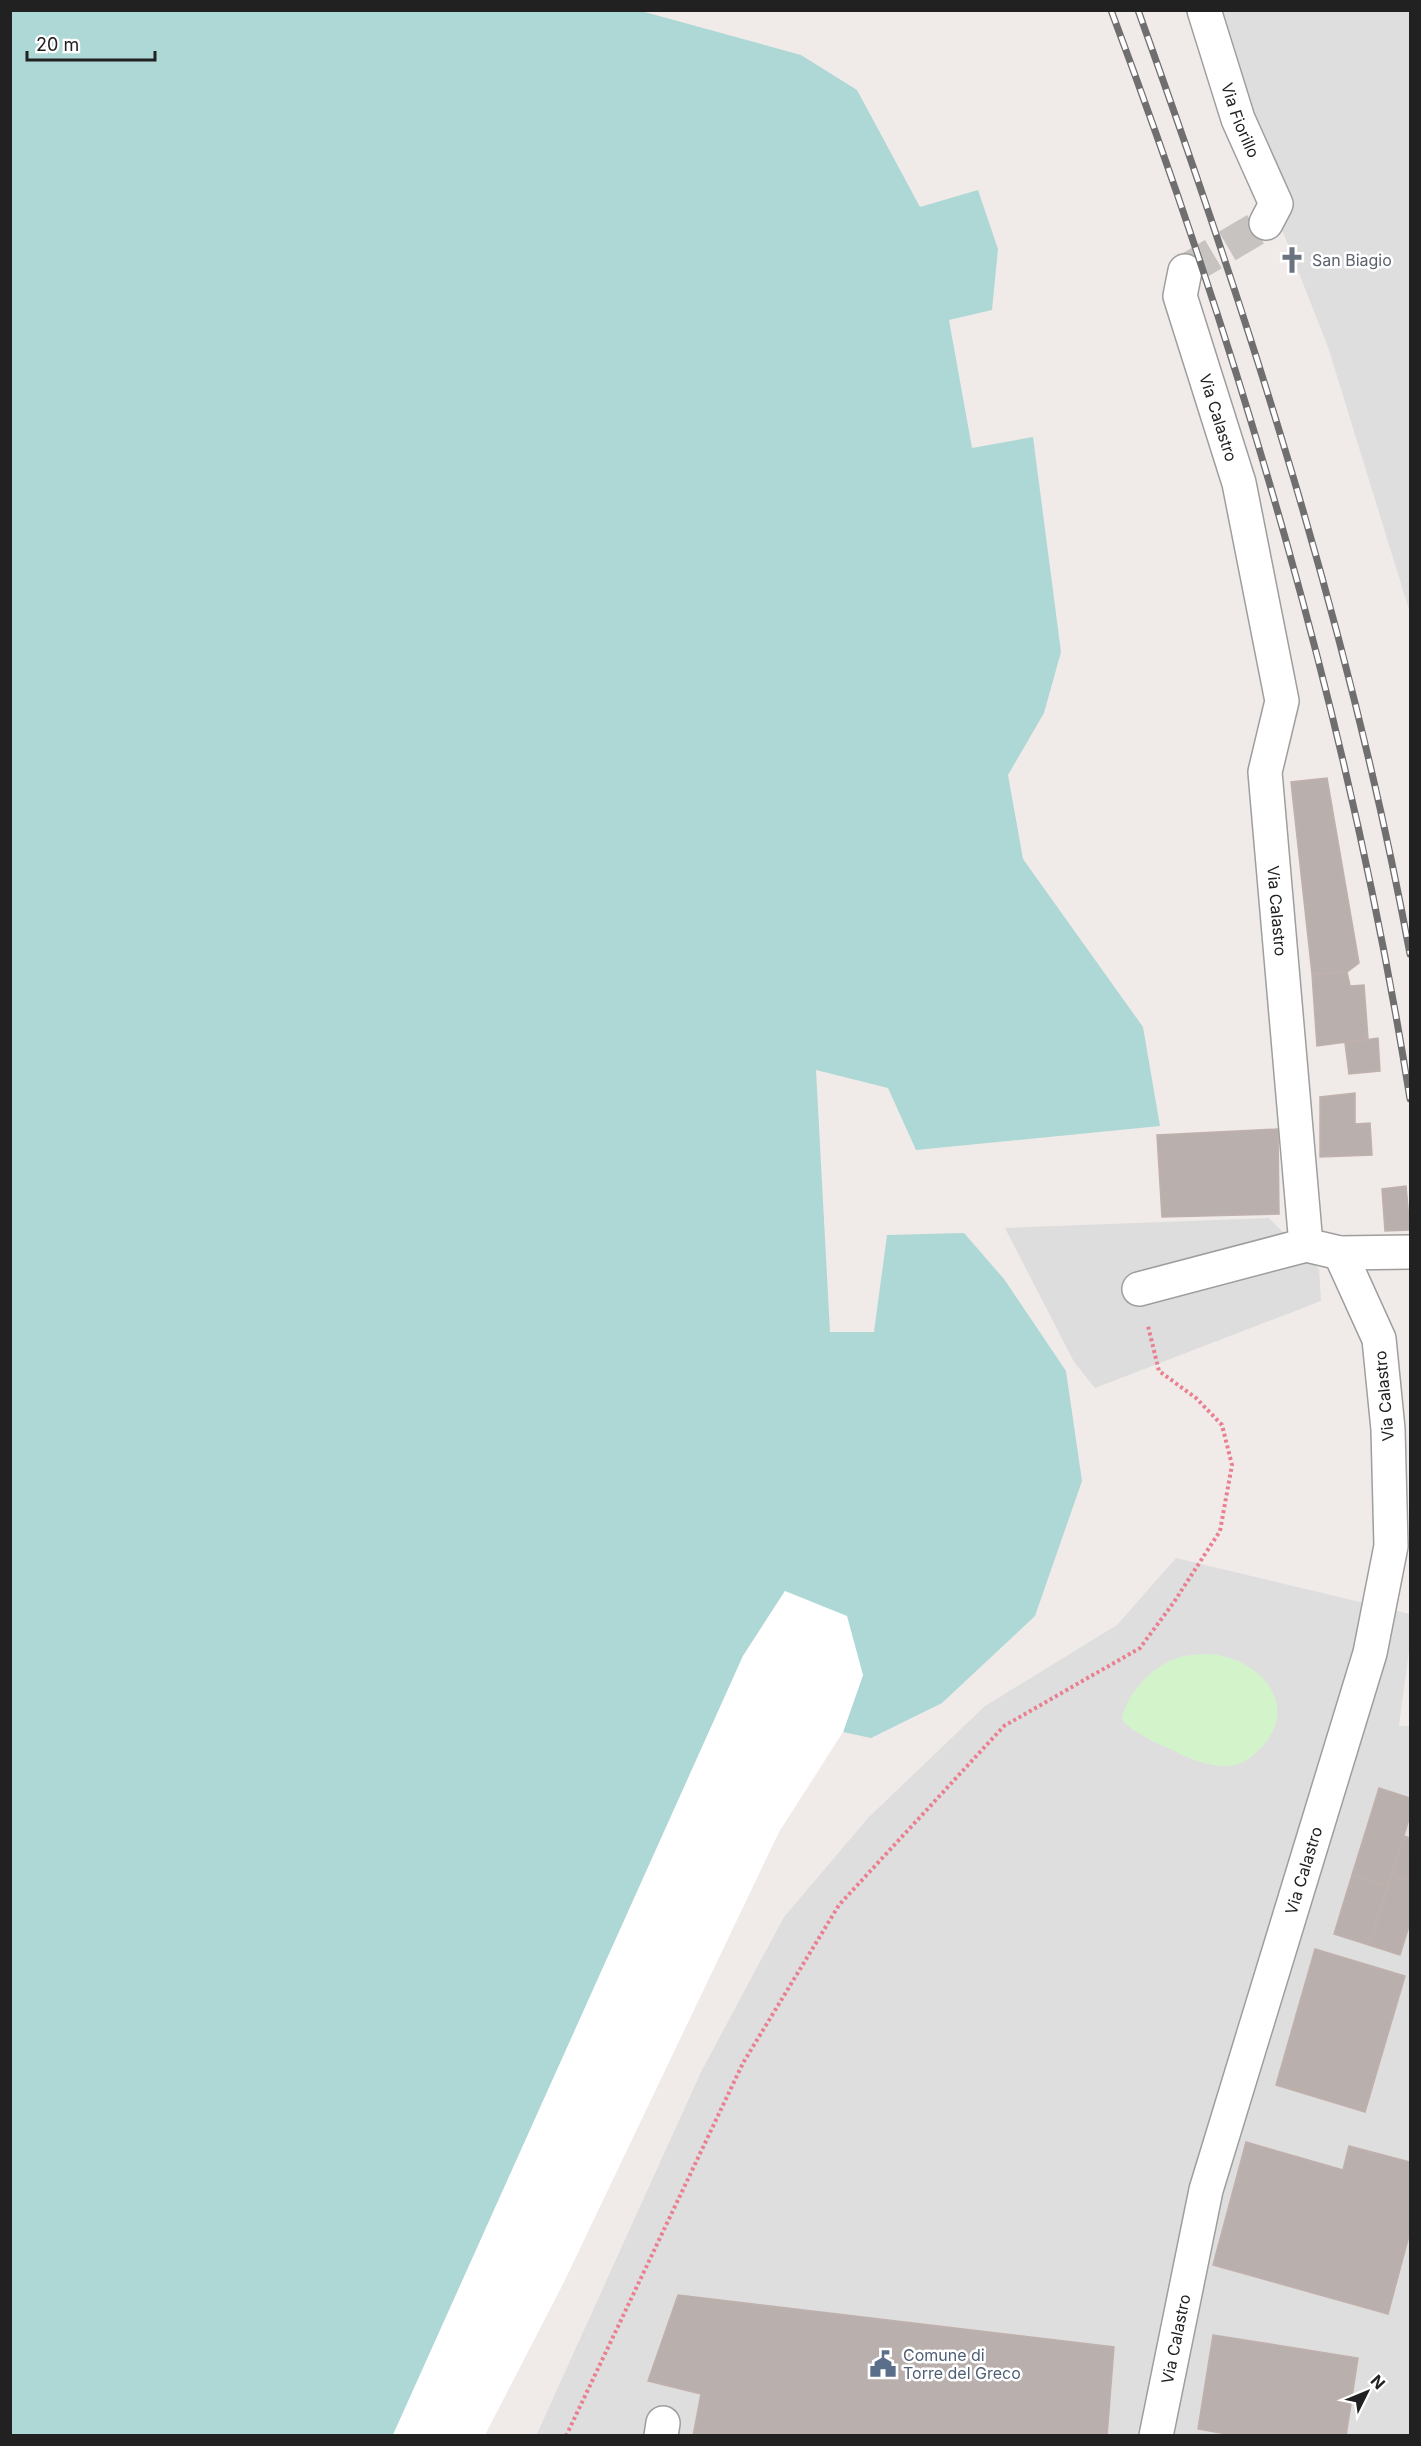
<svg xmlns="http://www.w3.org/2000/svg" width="1421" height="2446" viewBox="0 0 1421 2446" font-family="Inter,sans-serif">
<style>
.residential{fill:#dedede}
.park{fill:#d3f4cb}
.parking{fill:#ddd}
.water{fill:#aed8d6}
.pier{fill:#fff}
.building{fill:#b9b0ae;stroke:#c0b0ac;stroke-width:1.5}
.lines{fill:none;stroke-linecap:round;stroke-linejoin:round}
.minor-tunnel{stroke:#c7c3c0;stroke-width:33;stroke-dasharray:33 16;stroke-linecap:butt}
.minor-casing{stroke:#9e9e9e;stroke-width:36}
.path{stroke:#ea7f90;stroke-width:4;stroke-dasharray:3 3;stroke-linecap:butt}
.minor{stroke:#fff;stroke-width:33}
.rail-casing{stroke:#6f6f6f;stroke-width:7}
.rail{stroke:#fff;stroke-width:4.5;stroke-dasharray:14;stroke-linecap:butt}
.labels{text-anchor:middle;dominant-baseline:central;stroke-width:5;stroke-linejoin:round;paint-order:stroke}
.street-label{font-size:16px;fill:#212121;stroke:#fff}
.worship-label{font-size:16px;fill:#5b616d;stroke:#fff;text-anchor:start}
.service-label{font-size:16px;fill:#4e5e75;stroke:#fff;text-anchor:start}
</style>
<rect width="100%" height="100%" fill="#f0ebe8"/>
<path class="residential" d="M1196,11H1410V613L1328,347Z
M1176,1558L1410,1614V1643L1399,1726H1410V2435L536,2436L701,2072L784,1917L869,1817L985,1706L1117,1625Z"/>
<path class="park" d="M1203,1654C1254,1653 1305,1703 1260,1749C1253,1756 1245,1763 1234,1765C1213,1769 1190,1759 1172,1750C1155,1742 1135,1734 1122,1720C1125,1695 1152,1667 1175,1659C1183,1655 1194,1655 1203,1654Z"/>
<path class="parking" d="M1269,1218L1319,1269L1321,1301L1095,1388L1074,1362L1005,1228Z"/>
<path class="water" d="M11,11H641L801,55L857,90L920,207L978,190L998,249L992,310L949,320L972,448L1033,437L1061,652L1044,713L1008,775L1023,859L1143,1027L1160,1126L916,1150L888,1088L816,1070L830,1332H874L887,1235L964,1233L1004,1279L1066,1371L1082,1481L1035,1616L942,1703L871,1738L843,1732L863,1675L785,1591L743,1656L393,2435L11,2436Z"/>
<path class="pier" d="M785,1591L847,1616L863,1675L843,1732L779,1832L563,2284L485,2435H393L743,1656Z"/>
<path class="building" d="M1327,778L1359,963L1347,972L1312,974L1291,782Z
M1347,972L1350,986L1364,985L1368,1039L1317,1046L1312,974Z
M1378,1038L1380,1071L1349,1074L1345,1043Z
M1355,1093V1124L1370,1123L1372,1155L1320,1157V1097Z
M1278,1129L1279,1214L1162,1217L1157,1135Z
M1406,1186L1410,1230L1385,1231L1382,1189Z
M1379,1788L1410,1798V1816L1388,1886L1352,1875Z
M1404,1836L1410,1838L1409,1881L1392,1876Z
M1352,1875L1388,1886L1369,1945L1334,1934Z
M1392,1876L1410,1882V1923L1400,1955L1369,1945Z
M1315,1949L1405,1976L1365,2112L1276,2085Z
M1246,2142L1343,2170L1349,2146L1410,2162V2232L1388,2314L1213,2265Z
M678,2295L1114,2347L1107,2436H693L701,2394L648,2381Z
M1213,2335L1358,2358L1346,2436H1237L1198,2429Z"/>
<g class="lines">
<path class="minor-tunnel" d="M1185,271L1266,223"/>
<defs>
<g id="minor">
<path id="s1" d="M1204,10L1238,119L1276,204L1266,223"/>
<path id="s2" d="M1185,271L1180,296L1239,483L1282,701L1265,772L1306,1245L1340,1253L1410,1252"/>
<path d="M1139,1289L1306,1245"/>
<path d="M661,2436L663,2423"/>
<path id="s3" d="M1156,2436L1206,2190L1370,1653L1391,1546L1388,1429L1379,1339L1340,1253"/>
</g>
</defs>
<use href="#minor" class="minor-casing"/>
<path class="path" d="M566,2436L743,2063L839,1905L1004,1726L1140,1648L1174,1602L1220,1531L1232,1465L1222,1425L1196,1398L1159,1371L1148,1326"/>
<use href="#minor" class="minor"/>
<defs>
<path id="rail" d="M1111,10C1243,363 1351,727 1410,1099
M1138,10C1249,319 1350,631 1410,954"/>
</defs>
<use href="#rail" class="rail-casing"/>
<use href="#rail" class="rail"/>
</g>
<defs>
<symbol id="church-bare" viewBox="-9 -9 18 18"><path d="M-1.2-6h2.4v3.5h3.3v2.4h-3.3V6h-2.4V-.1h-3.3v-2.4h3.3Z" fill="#6b7280" stroke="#fff" stroke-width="2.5" paint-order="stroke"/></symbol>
<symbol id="civic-bare" viewBox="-9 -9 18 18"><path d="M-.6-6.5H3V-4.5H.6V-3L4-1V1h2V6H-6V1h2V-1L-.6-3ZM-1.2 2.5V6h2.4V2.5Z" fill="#5c6f8a" stroke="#fff" stroke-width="2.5" paint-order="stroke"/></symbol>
</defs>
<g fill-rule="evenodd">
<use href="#church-bare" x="1273" y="241" width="38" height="38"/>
<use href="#civic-bare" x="864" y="2345" width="38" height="38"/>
</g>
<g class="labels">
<g class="street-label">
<text stroke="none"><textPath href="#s1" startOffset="116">Via Fiorillo</textPath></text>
<text stroke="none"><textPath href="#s2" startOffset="153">Via Calastro</textPath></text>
<text stroke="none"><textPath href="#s2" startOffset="656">Via Calastro</textPath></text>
<text transform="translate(1384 1396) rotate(-95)">Via Calastro</text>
<text stroke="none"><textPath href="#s3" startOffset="585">Via Calastro</textPath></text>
<text stroke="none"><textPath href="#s3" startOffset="99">Via Calastro</textPath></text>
</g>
<g class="worship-label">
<text x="1312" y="260">San Biagio</text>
</g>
<g class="service-label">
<text x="903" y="2355">Comune di<tspan x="903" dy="18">Torre del Greco</tspan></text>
</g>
</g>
<rect width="1421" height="2446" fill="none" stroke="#212121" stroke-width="24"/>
<g transform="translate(1367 2392) rotate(47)" stroke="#ffffff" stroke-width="4.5" paint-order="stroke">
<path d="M0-4.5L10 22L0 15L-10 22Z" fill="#212121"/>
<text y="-9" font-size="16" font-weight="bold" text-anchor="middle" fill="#212121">N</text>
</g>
<path d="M27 51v9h128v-9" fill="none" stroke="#212121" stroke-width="3"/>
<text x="36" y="51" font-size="18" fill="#212121" stroke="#ffffff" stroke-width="4.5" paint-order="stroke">20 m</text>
</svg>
